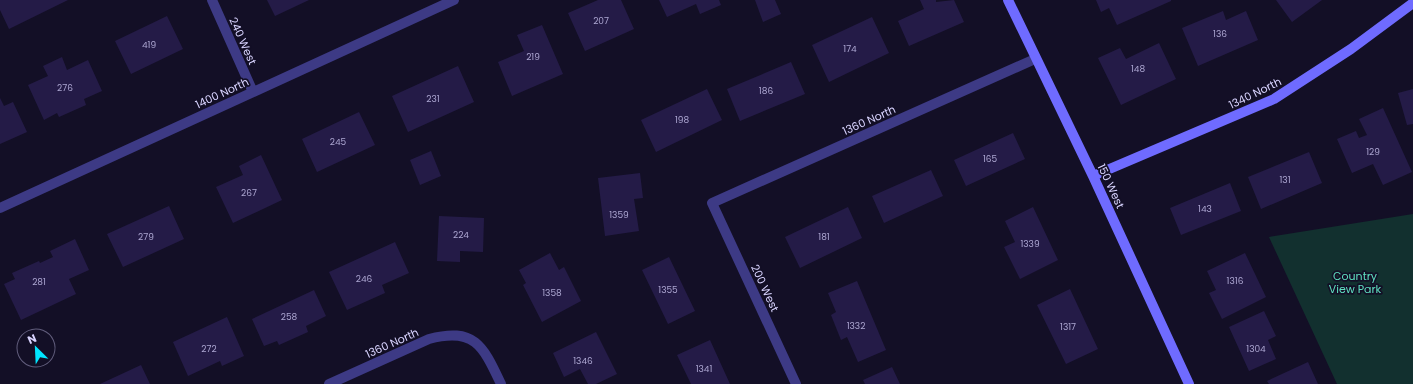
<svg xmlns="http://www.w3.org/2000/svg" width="1413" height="384" viewBox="0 0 1413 384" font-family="Poppins,sans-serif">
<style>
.green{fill:#12302f}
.building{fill:#241b47}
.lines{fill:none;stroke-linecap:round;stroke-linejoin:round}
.street{stroke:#3d3a85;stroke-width:10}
.secondary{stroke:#6f6bff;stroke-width:10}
.labels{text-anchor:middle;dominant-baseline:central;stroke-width:3.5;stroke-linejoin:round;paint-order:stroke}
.number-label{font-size:9px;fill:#aca6d1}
.street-label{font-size:11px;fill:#d9d4ff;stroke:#130f26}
.park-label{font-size:11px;fill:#5fe0c0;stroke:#130f26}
</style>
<rect width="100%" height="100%" fill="#130f26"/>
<path class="green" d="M1413,214V384H1337L1269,237Z"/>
<path class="building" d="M0,0H68L9,29L0,10Z
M267,0H309L275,16Z
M598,0H621L634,29L585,51L568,13Z
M659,0H719L721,5L700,14L696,4L667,17Z
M755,0H775L781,14L763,22Z
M920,0H936V2L954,0L964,22L909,46L898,21L924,9Z
M1096,0H1171V1L1117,25L1109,8L1101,12Z
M1276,0H1322L1292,22Z
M1223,11L1226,20L1246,11L1258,40L1198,66L1182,28Z
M167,16L183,49L131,74L115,41Z
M872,17L889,53L829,82L812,45Z
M542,25L563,74L512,96L498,62L524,51L517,35Z
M1159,43L1176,79L1121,105L1098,58L1120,48L1126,59Z
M62,57L67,70L88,60L102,91L84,99L86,105L59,117L57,113L44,120L28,85L48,76L43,66Z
M791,62L805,94L740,121L727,89Z
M458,66L474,102L408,132L392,96Z
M707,89L722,120L656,152L641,120Z
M1413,89V124L1407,125L1398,93Z
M0,98L4,106L13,102L27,132L0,144Z
M1383,108L1412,172L1383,185L1373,164L1352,173L1337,139L1356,131L1359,138L1367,135L1359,119Z
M359,112L375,145L317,172L302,139Z
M1013,133L1025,159L966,186L954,160Z
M431,151L441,176L420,185L410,160Z
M1309,152L1322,183L1261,209L1248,177Z
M261,155L282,200L233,223L216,187L243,175L239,166Z
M931,170L943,196L884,223L872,196Z
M640,173L643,198L634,199L639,231L605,236L598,178Z
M1230,183L1241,211L1181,235L1170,208Z
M169,206L184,239L123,267L107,234Z
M848,207L862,238L800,268L785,237Z
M1033,207L1058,260L1020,279L1004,247L1015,242L1005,221Z
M439,216L484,218L483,252L460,251V262L437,261Z
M75,239L89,270L69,279L76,294L21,320L4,284L15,279L12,273L39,261L40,263L53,257L50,251Z
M395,242L409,273L382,285L385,293L347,310L329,272Z
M550,253L559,270L564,267L581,301L542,322L523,285L526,283L519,270Z
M1245,253L1266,297L1222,319L1209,293L1216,290L1207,271Z
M669,257L695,311L668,324L642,270Z
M857,281L886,350L858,362L847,337L841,340L831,315L836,312L828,293Z
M1070,289L1098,349L1066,364L1037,305Z
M314,290L326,316L306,326L308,332L279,345L277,341L264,346L252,319Z
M1264,311L1276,336L1268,340L1276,359L1249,371L1229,327Z
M227,317L244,356L222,366L220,361L188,376L173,342Z
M596,332L617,374L596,384H588L580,369L564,377L553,353Z
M710,340L730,384H691L677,355Z
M1308,362L1318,384H1269L1267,381Z
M141,365L150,384H100Z
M892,367L900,384H865L863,380Z"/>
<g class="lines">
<path class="street" d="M212,0L253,92
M0,208L454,0
M329,384L429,339C475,327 483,346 501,384
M796,384L712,203L1035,59"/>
<path class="secondary" d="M1008,0L1093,176L1189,384
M1093,176L1274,99L1351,49L1413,3"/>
</g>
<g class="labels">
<g class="number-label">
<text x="601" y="21">207</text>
<text x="1220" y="34">136</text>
<text x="149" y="45">419</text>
<text x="850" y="49">174</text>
<text x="533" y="57">219</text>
<text x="1138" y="69">148</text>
<text x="65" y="88">276</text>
<text x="766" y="91">186</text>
<text x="433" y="99">231</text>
<text x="682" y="120">198</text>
<text x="338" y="142">245</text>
<text x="1373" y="152">129</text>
<text x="990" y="159">165</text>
<text x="1285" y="180">131</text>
<text x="249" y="193">267</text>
<text x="1205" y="209">143</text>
<text x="619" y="215">1359</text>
<text x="461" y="235">224</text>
<text x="146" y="237">279</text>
<text x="824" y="237">181</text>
<text x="1030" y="244">1339</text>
<text x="364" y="279">246</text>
<text x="1235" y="281">1316</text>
<text x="39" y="282">281</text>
<text x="668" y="290">1355</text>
<text x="552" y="293">1358</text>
<text x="289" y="317">258</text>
<text x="856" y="326">1332</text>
<text x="1068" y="327">1317</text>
<text x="209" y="349">272</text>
<text x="1256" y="349">1304</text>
<text x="583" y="361">1346</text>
<text x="704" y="369">1341</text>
</g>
<g class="street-label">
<text transform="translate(243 41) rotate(66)">240 West</text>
<text transform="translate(222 93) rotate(-25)">1400 North</text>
<text transform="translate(1255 93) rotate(-26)">1340 North</text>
<text transform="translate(869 120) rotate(-24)">1360 North</text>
<text transform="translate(1111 186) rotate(65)">150 West</text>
<text transform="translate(765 288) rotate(65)">200 West</text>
<text transform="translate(392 343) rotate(-24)">1360 North</text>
</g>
<g class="park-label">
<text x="1355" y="276">Country<tspan x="1355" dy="13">View Park</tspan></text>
</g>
</g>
<g transform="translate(36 348) rotate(336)"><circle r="19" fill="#130f26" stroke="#625e7d"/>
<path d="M0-3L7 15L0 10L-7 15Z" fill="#00e5ff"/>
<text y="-6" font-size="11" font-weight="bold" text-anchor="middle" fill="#d9d4ff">N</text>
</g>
</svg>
